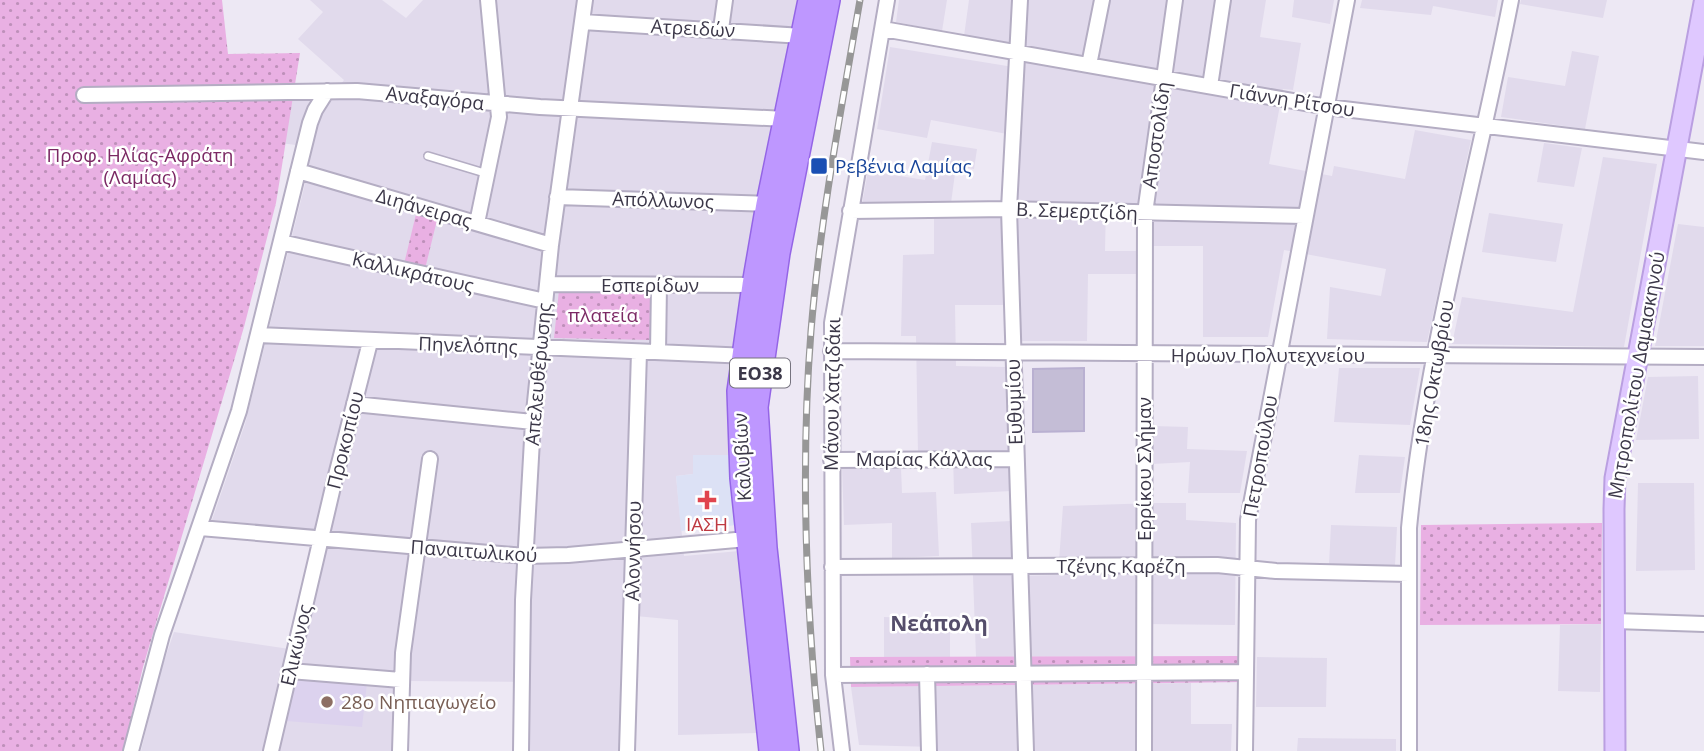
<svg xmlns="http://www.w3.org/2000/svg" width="1704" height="751" viewBox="0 0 1704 751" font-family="'Open Sans',sans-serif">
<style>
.residential{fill:#e1daec}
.education{fill:#dcd2ee}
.medical{fill:#dce1f5}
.park{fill:url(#park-dots)}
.building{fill:#c4bdd6;stroke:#b9b0d1;stroke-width:2}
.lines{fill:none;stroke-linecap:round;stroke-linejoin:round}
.lane-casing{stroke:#b4adc3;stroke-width:10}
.street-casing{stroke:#b4adc3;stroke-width:18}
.secondary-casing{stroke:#ba9fe1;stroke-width:23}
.primary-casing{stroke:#9465e6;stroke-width:26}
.lane{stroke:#fff;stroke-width:7}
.street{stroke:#fff;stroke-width:14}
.secondary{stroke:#dfc8ff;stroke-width:19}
.primary{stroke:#be97ff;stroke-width:23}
.rail-casing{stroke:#979797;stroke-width:7}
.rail{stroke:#fff;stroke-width:4.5;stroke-dasharray:13;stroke-linecap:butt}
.transit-dot{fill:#1a4fb4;stroke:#fff;stroke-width:2.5}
.health-dot{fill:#e0444e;stroke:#fff;stroke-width:2.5}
.education-dot{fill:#8d6e63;stroke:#fff;stroke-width:2.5}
.labels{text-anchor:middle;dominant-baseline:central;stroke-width:5;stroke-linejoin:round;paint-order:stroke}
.shield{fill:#fff;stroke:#76737f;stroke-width:2}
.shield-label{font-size:18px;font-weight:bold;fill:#3b3748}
.street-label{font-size:19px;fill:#3b3748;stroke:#fff}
.park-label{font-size:19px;fill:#7b2864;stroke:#fff}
.transit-label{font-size:19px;fill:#164399;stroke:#fff;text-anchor:start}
.health-label{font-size:19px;fill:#be3a42;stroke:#fff}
.education-label{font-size:19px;fill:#785e54;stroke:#fff;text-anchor:start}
.neighbourhood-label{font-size:21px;font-weight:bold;fill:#554e6b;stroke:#fff}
</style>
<defs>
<pattern id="park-dots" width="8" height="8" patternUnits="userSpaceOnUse" patternTransform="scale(1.75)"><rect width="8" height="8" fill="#e9b0e3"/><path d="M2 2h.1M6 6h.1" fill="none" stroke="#be90ba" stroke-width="1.8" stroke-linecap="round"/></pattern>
</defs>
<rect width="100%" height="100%" fill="#ede8f4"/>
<path class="residential" d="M310,0H382L406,18L423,0H799L731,455L693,474L676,476L684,556L739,551L758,733L678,735V620L625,615L620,751H529L530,682L407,681L395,675V751H141L158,679L174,632L303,651L330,531L212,520L245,424L304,188L312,147L223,136L246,99L329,101L344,80L298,39L323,12Z
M899,0H947L942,31L896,22Z
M969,0H1013L1010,44L964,36Z
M1028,0H1266L1260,37L1301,43L1293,90L1283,89L1269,164L1332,176L1334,166L1405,179L1415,130L1471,140L1427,342L1327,339L1330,287L1381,296L1386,269L1284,250L1268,337H1203V246H1149L1150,205L1106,204L1105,251H1136V274H1088L1087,341H1018L1016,305H955L956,366L1006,367L1011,491L954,494L953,454L918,455L916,336H901L903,255L934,254V204H862L868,171L925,180L932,142L977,149L974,169L956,166L949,218H1015L1018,136L931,120L927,138L877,129L890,47L1025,69Z
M1294,0H1334L1330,24L1292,17Z
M1362,0H1498L1495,17L1433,6L1431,15L1360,8Z
M1521,0H1607L1603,18L1520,4Z
M1572,51L1599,56L1585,129L1501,117L1508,77L1565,86Z
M1544,143L1582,148L1574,187L1537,182Z
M1603,157L1657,164L1624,347L1452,344L1462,297L1573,312Z
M1489,213L1563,224L1556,262L1482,252Z
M1678,224L1704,227V346H1655Z
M1339,368H1420L1410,425L1334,422Z
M1698,376L1699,439L1636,440L1648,377Z
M1153,426L1188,427L1187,449L1247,451L1240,493H1188L1190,462L1152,464Z
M1359,455L1405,457L1400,493H1355Z
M842,467L901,468L902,493L936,492L939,556L892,558V523L844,525Z
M1638,483H1694L1695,570L1636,571Z
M1155,503H1186V520L1236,523L1235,625L1146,624L1147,656L976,657L971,523L1011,521V576L1058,575L1063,506Z
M1331,525L1397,527L1395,566L1329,565Z
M884,617L950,619V657H884Z
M1601,624L1600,692L1558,691L1560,625Z
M1257,657L1327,658L1326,707H1256Z
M1191,683V724H1232L1231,751H935L934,747L859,745L851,687Z
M1298,738L1396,739V751H1297Z"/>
<path class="education" d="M295,678L367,683L362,727L286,721Z"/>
<path class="medical" d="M693,455H731L737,525L681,531L676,476L693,474Z"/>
<path class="park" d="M0,0H222L228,54L300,53L276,203L244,327L143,667L123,751H0Z
M417,210L438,216L425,269L404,264Z
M652,289L651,340L554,338L559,290Z
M1602,523L1601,624L1420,625L1421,525Z
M1245,656L1244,682L851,687L850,657Z"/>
<path class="building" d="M1084,368V431L1033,432V369Z"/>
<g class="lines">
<defs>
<path id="lane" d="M428,156L488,174"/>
<path id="street" d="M1020,0L1009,209L1026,751
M583,22L803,36
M721,29L725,0
M883,29L1327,107L1704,152
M1089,65L1102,0
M1210,86L1223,0
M84,95L357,91L540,107L786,119
M298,171L551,245
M557,197L768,204
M850,211L1009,209L1304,216
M477,223L499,117L488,0
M281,242L545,301
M547,284L754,285
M258,335L749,356
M831,351L1704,357
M658,352L659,286
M354,404L533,422
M831,460L1016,459
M200,528L525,556L568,555L747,539
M832,567L1217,565L1276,571L1409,574
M1615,621L1704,624
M290,671L401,680
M927,674L929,751
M833,675L1246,672
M131,751L162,635L239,411L310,123L315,110L327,91
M271,751L333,487L370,342
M400,751L403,653L430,459
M521,751L523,600L533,422L551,245L585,0
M627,751L639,352
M842,751L833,675L832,323L887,0
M1144,751L1145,213L1175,0
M1245,751L1248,520L1347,0
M1409,751V528C1426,350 1477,175 1511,0"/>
<path id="secondary" d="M1615,751L1614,509L1615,478L1704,3"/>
<path id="primary" d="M771,751L742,478L739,391L754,285L768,204L810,0
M787,751L765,548L756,407L778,253L828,0"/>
</defs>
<use href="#lane" class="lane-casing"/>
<use href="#street" class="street-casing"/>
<use href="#secondary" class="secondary-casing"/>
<use href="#primary" class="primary-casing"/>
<use href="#lane" class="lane"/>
<use href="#street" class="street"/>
<use href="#secondary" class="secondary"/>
<use href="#primary" class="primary"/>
<defs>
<path id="rail" d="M821,751C806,612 800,471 811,331C820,220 841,110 860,0"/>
</defs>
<use href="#rail" class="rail-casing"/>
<use href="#rail" class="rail"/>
</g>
<rect class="transit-dot" x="810" y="157" width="18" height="18" rx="3.5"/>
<path class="health-dot" d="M703.5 489.5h7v7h7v7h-7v7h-7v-7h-7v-7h7z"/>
<circle class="education-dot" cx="327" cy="702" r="7"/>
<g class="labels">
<rect class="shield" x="730" y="358.5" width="60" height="29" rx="5"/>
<g class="shield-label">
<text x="760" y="373">ΕΟ38</text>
</g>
<g class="street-label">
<text transform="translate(693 28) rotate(3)">Ατρειδών</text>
<text transform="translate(435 98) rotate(6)">Αναξαγόρα</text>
<text transform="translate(1292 100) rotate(9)">Γιάννη Ρίτσου</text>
<text transform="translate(1156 135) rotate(-82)">Αποστολίδη</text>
<text transform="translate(663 200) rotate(2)">Απόλλωνος</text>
<text transform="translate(424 208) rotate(16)">Διηάνειρας</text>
<text transform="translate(1077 211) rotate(2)">Β. Σεμερτζίδη</text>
<text transform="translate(413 272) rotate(13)">Καλλικράτους</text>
<text x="650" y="285">Εσπερίδων</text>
<text transform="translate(468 345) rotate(2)">Πηνελόπης</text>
<text x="1268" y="355">Ηρώων Πολυτεχνείου</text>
<text transform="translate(1434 373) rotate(-80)">18ης Οκτωβρίου</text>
<text transform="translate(538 374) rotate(-85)">Απελευθέρωσης</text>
<text transform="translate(1636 375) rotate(-80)">Μητροπολίτου Δαμασκηνού</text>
<text transform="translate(832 394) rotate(-89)">Μάνου Χατζιδάκι</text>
<text transform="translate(1014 402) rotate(-92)">Ευθυμίου</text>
<text transform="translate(345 440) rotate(-76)">Προκοπίου</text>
<text transform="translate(1260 456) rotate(-80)">Πετροπούλου</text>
<text transform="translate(742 457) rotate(-93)">Καλυβίων</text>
<text x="924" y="459">Μαρίας Κάλλας</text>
<text transform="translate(1144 469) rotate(-90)">Ερρίκου Σλήμαν</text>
<text transform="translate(474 551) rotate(4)">Παναιτωλικού</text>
<text transform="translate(633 551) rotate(-89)">Αλοννήσου</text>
<text x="1121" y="566">Τζένης Καρέζη</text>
<text transform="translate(296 645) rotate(-77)">Ελικώνος</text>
</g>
<g class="park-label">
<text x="140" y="155">Προφ. Ηλίας-Αφράτη<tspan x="140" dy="22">(Λαμίας)</tspan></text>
<text x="603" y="315">πλατεία</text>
</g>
<g class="transit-label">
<text x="835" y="166">Ρεβένια Λαμίας</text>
</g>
<g class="health-label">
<text x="707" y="524">ΙΑΣΗ</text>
</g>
<g class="education-label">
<text x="341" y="702">28ο Νηπιαγωγείο</text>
</g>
<g class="neighbourhood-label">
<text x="939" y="623">Νεάπολη</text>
</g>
</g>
</svg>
